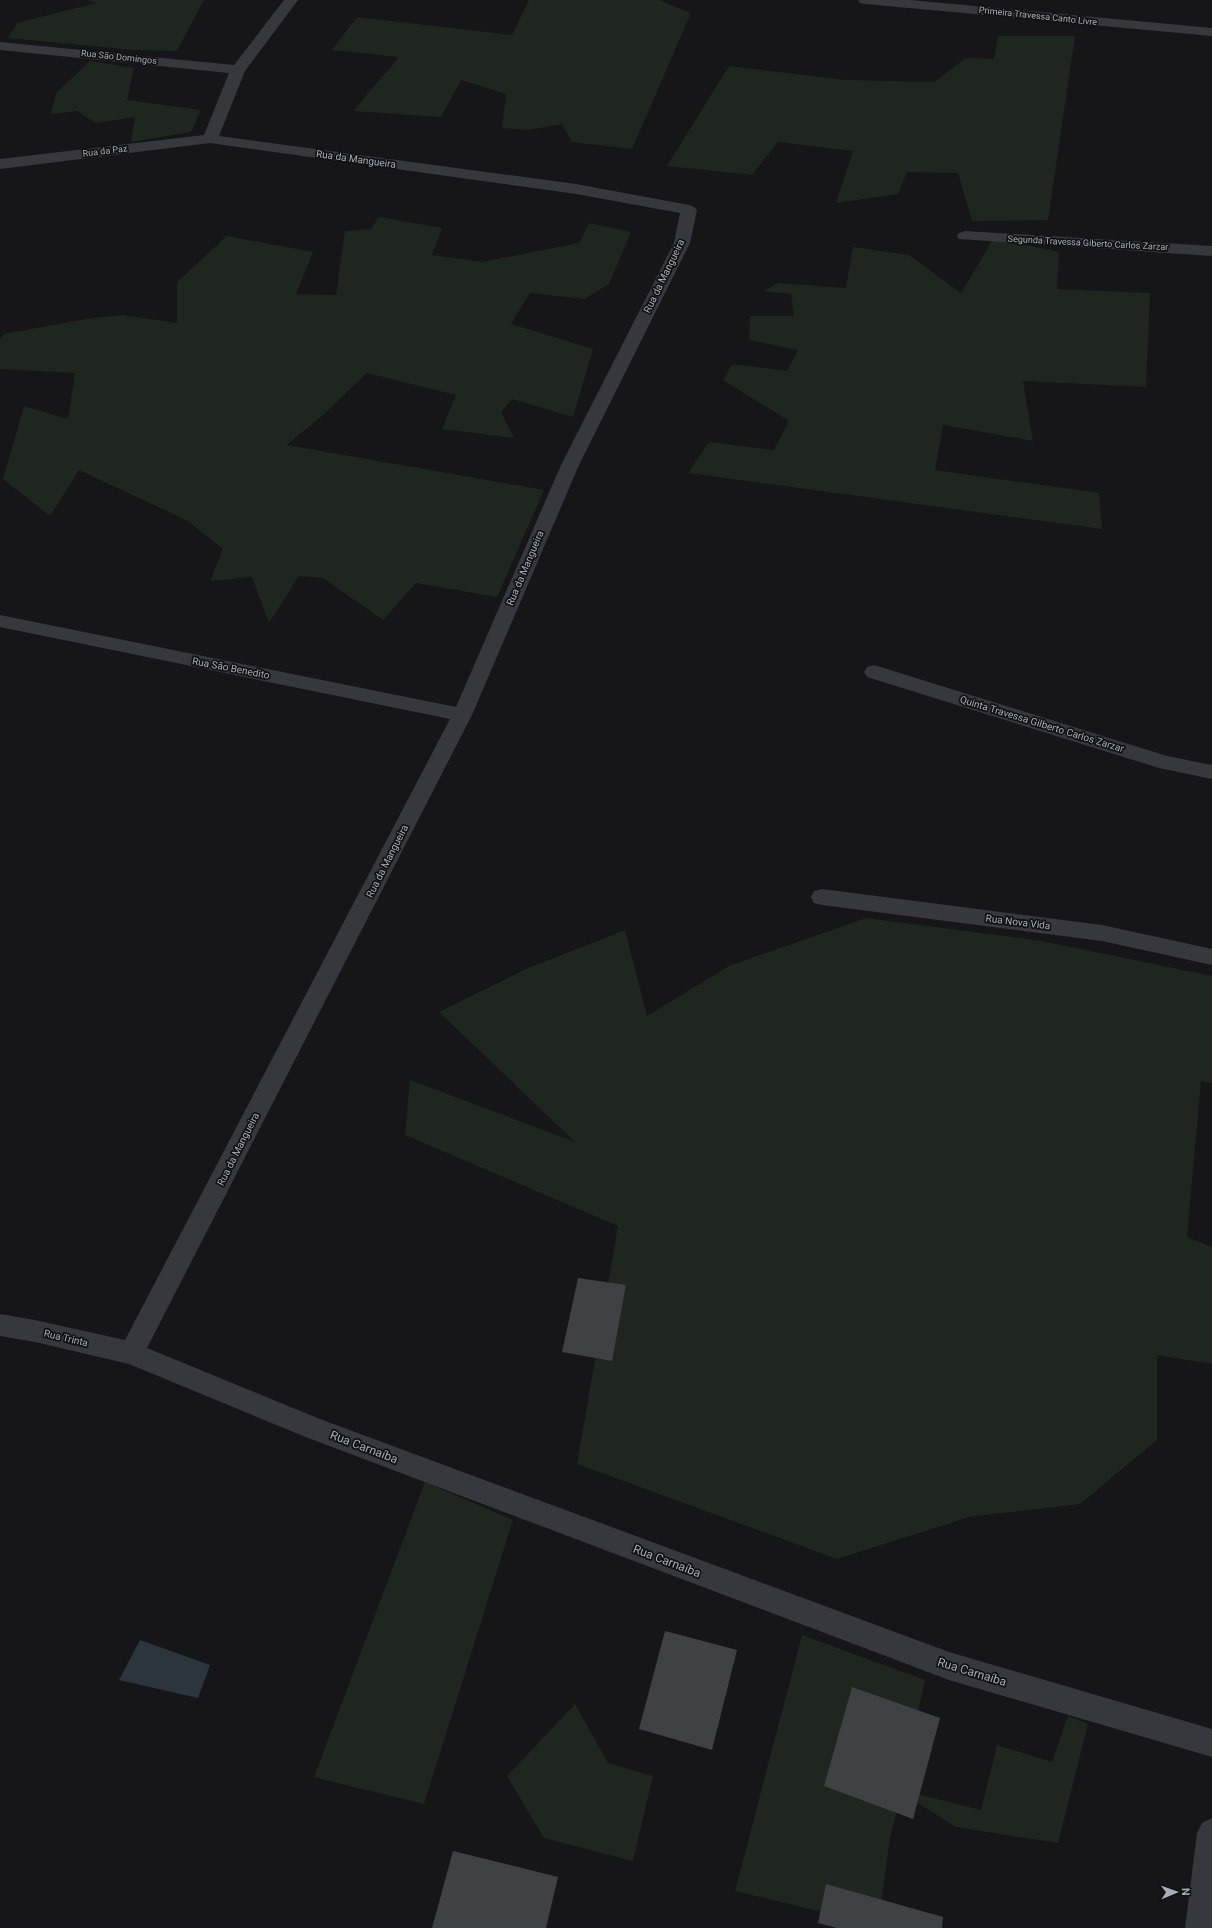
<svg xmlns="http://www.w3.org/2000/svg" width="1212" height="1928" viewBox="0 0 1212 1928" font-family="Roboto,sans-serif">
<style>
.green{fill:#1e261f}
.water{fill:#2c353c}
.building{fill:#404145}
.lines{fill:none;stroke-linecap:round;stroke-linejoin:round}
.street{fill:#37383d;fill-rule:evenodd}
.labels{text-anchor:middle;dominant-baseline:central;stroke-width:3.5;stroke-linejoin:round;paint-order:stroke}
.far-street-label{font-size:9px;fill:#a8adb8;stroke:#111113}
.street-label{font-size:10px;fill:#a8adb8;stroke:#111113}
.near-street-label{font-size:12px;fill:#a8adb8;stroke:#111113}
</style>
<rect width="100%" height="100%" fill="#161618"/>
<path class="green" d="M88,0H204L177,51L134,50L8,38L17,23L96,3Z
M529,0H659L691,13L632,149L572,142L562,124L528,130L502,128L506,94L461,80L441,117L353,111L399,57L332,50L357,17L512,35Z
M998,36H1075L1048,220L972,221L958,173L907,172L898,194L836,203L853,151L778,142L752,175L667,166L729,66L846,80L934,82L966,58L994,59Z
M90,61L134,68L127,100L201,110L191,132L131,142L135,117L96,123L77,111L51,114L56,93Z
M379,217L442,228L432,255L482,262L579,243L589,223L631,232L609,284L584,299L530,293L511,324L593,349L573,417L512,399L501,412L514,438L442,429L456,395L367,373L324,414L287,445L544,490L497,597L416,583L383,620L323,578L299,576L269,623L252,577L210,581L223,549L188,521L79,470L50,516L3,479L24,406L68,419L75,373L0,369V339L4,334L86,319L123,315L177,323V282L227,236L313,252L296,294L336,295L345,231L371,229Z
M994,238L1059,252L1057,289L1150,293L1146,387L1023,381L1033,441L943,425L935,470L1099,493L1102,529L688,473L709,442L774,450L789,421L723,380L732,364L787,371L798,350L749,340L750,316H794L791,294L763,291L778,283L846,288L853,247L909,255L961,293Z
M866,918L1042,941L1212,976V1083L1201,1081L1187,1237L1212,1247V1364L1157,1355V1440L1080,1504L969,1517L837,1559L577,1464L618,1226L405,1135L410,1080L575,1142L439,1012L526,969L625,930L647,1016L729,966Z
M425,1482L513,1520L424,1804L314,1777Z
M802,1635L925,1680L904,1776L921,1795L981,1810L997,1745L1052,1762L1068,1716L1088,1724L1058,1843L956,1827L902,1793L890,1838L878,1925L735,1891Z
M575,1704L608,1763L653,1776L633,1861L544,1838L507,1776Z"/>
<path class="water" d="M140,1640L210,1665L198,1698L119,1680Z"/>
<path class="building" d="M578,1278L626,1285L612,1361L562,1352Z
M665,1631L737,1650L712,1750L639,1729Z
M852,1687L940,1718L913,1819L824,1786Z
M453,1851L558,1877L546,1928H432Z
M826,1884L943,1917L942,1928H837L818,1923Z"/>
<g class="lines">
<path class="street" d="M284,0H298L245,71L219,136L576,184L689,205L694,207L697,210L690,243L579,465L472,715L147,1348L320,1419L949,1652L1212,1729V1757L949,1680L303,1436L129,1364L35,1342L0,1336V1314L35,1320L125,1340L450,719L0,627V615L456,707L561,465L674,243L680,213L576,194L210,143L0,169V159L204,135L229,73L0,50V42L234,65Z
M858,0H910L1212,28V36L865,4L860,3Z
M965,231L1212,246V256L959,239L957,236L959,233Z
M874,665L1167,756L1212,765V779L1159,768L867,677L864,672L867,667Z
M822,889L1102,925L1212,949V965L1102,941L822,905L814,903L811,897L814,891Z
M1212,1818V1928H1185L1197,1833L1202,1823Z"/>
</g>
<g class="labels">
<g class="far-street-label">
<text transform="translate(1038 16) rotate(6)">Primeira Travessa Canto Livre</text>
<text transform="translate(119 57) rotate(6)">Rua São Domingos</text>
<text transform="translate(105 151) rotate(-7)">Rua da Paz</text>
<text transform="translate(1088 243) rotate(3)">Segunda Travessa Giberto Carlos Zarzar</text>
</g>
<g class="street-label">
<text transform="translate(356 159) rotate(8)">Rua da Mangueira</text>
<text transform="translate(664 276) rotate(-64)">Rua da Mangueira</text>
<text transform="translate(525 568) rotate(-67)">Rua da Mangueira</text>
<text transform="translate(231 668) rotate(11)">Rua São Benedito</text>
<text transform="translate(1042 724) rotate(17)">Quinta Travessa Gilberto Carlos Zarzar</text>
<text transform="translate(387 861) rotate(-63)">Rua da Mangueira</text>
<text transform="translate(1018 922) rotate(7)">Rua Nova Vida</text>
<text transform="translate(238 1149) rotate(-63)">Rua da Mangueira</text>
<text transform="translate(66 1338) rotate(13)">Rua Trinta</text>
</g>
<g class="near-street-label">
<text transform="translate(364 1447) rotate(21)">Rua Carnaíba</text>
<text transform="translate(667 1561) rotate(21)">Rua Carnaíba</text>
<text transform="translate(972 1672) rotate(17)">Rua Carnaíba</text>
</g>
</g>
<g transform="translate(1176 1892) rotate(88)" stroke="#111113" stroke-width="3" paint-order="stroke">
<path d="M0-3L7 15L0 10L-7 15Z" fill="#a8adb8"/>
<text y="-6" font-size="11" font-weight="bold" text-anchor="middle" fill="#a8adb8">N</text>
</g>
</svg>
